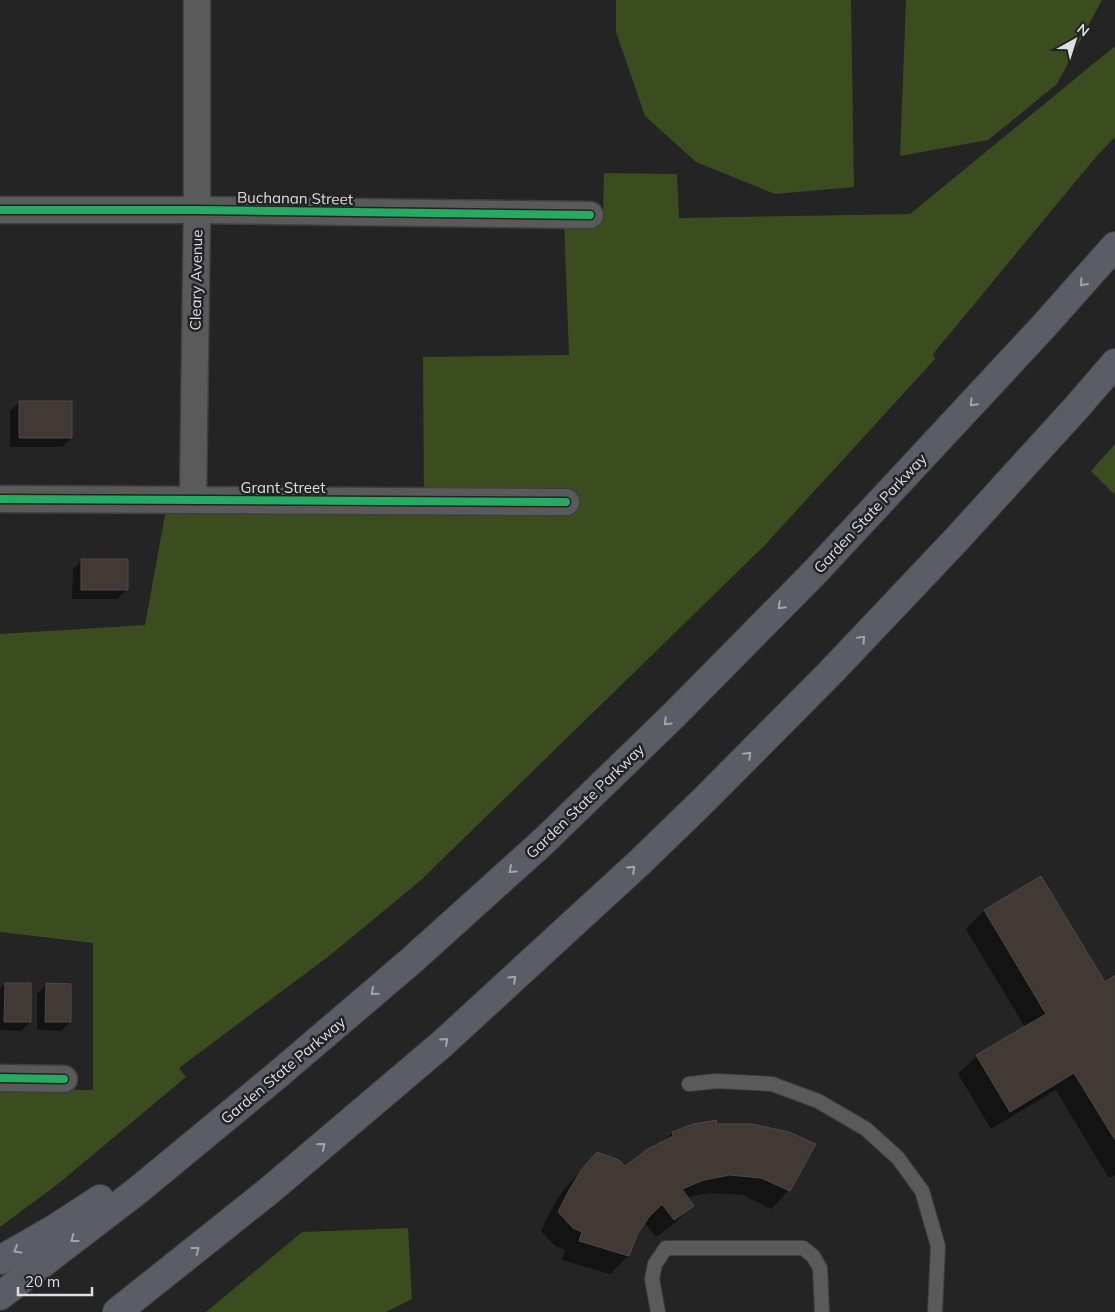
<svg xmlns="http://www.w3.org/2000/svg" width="1115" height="1312" viewBox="0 0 1115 1312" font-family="Mulish,sans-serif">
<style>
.green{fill:#3b4c1e}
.shadow{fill:#0007}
.building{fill:#423935;stroke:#4b4a4a}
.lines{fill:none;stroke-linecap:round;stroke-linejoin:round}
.service-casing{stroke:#3f3f40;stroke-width:16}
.minor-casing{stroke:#3f3f40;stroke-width:29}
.motorway-casing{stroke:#3f3f40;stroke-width:30}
.service{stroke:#5a5a5b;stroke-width:14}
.minor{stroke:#5a5a5b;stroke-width:26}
.motorway{stroke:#5a5d66;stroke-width:28}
.cycleway-casing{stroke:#232326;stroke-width:11}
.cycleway{stroke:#26ab63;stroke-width:8}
.oneway{stroke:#a3a4a9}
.labels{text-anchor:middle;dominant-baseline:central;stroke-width:5;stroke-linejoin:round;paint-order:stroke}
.street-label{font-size:15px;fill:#dedee0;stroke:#232326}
</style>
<rect width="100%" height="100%" fill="#242425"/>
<path class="green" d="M616,0H851L854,187L775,194L696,162L645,116L616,32Z
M906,0H1102L1057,84L988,140L900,156Z
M1115,46V137L1095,158L933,354L935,359L764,546L420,881L329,956L179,1068L186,1077L58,1184L0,1227V1089L93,1090V943L0,932V634L145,625L167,504L424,502L423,357L569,355L564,221L603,220L604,173L677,174L679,218L910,214Z
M1115,444V495L1091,471Z
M408,1228L412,1299L386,1312H206L302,1232Z"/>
<path class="shadow" d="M19,402L71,438L62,447H10V411Z
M82,560L126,590L117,599H72L73,569Z
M1041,878L1105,983L1115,977V1175L1109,1178L1056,1090L991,1129L958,1074L977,1056L1025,1027L966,929L984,911Z
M5,984L30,1022L21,1031L0,1030V989Z
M46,985L70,1022L61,1031L37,1030V994Z
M715,1126L789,1190L771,1209L743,1195L711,1193L686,1197L692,1206L674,1224L656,1237L644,1222L636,1235L628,1256L610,1274L562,1260L565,1250L555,1246L541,1231L550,1212L564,1189L597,1154L625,1168L661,1143L672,1133Z"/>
<path class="building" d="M19,401H72V438H19Z
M81,559H128V590H81Z
M1041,876L1105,982L1115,975V1140L1074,1073L1010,1112L976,1055L1046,1014L984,910Z
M5,983H31V1022H4Z
M46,983L71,984V1022H45Z
M717,1120L716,1124H752L789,1132L816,1144L790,1191L761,1178L730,1175L704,1180L682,1189L694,1206L674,1220L662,1204L649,1217L637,1235L629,1256L579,1241L582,1232L573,1228L558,1212L568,1192L582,1169L597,1152L619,1160L625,1166L648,1149L673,1136L672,1132L693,1124Z"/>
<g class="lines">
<defs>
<path id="service" d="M689,1084L717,1081L772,1084L818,1101L866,1129L898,1158L922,1191L938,1246L935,1312
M658,1312L652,1279L655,1264L666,1248H803L813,1256L820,1268L822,1312"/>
<path id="minor" d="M0,210H197L590,215
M0,499L566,502
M193,500L197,210V0
M0,1078L64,1079"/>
<path id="motorway" d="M0,1260L54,1229L100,1199
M0,1296L137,1191L275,1077L411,961L544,841L674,715L816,571L1043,327L1115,246
M117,1312L270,1190L442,1044L639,863L704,800L831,672L956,540L1077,407L1115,363"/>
</defs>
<use href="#service" class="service-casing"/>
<use href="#minor" class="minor-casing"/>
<use href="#motorway" class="motorway-casing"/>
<use href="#service" class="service"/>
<use href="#minor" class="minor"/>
<use href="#motorway" class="motorway"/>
<defs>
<path id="cycleway" d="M0,210H197L590,215
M0,499L566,502
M0,1078L64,1079"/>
</defs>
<use href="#cycleway" class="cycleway-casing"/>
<use href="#cycleway" class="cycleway"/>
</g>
<defs><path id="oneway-chevron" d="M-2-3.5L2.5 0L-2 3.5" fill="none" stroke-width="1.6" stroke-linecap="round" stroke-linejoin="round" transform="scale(1.25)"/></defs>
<g class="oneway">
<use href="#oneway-chevron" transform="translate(1083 283) rotate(132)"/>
<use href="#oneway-chevron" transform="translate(973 403) rotate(133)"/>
<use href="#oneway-chevron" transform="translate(781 606) rotate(135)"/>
<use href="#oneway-chevron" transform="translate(862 639) rotate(-46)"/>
<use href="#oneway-chevron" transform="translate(667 722) rotate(136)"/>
<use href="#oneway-chevron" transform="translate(748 755) rotate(-45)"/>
<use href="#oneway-chevron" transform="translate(632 869) rotate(-43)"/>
<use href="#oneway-chevron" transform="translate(512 870) rotate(138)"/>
<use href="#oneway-chevron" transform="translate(513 979) rotate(-43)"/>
<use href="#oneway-chevron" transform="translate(374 992) rotate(139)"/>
<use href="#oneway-chevron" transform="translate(445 1041) rotate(-42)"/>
<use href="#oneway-chevron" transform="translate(322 1146) rotate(-40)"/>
<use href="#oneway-chevron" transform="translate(74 1239) rotate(142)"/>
<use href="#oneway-chevron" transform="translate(17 1250) rotate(150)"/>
<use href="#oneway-chevron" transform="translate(196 1250) rotate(-38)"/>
</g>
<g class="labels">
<g class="street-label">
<text transform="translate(295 198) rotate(1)">Buchanan Street</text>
<text transform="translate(196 280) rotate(-89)">Cleary Avenue</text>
<text x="283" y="487">Grant Street</text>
<text transform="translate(870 513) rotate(-47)">Garden State Parkway</text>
<text transform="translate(585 801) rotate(-44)">Garden State Parkway</text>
<text transform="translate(283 1070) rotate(-40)">Garden State Parkway</text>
</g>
</g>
<g transform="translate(1075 40) rotate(39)" stroke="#232326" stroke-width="4" paint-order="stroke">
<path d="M0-4L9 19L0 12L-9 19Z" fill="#dedee0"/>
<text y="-8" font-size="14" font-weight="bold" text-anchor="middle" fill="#dedee0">N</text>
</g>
<path d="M18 1287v8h74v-8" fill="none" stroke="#dedee0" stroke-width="2.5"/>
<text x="25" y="1287" font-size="15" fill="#dedee0" stroke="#232326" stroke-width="4" paint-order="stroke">20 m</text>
</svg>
